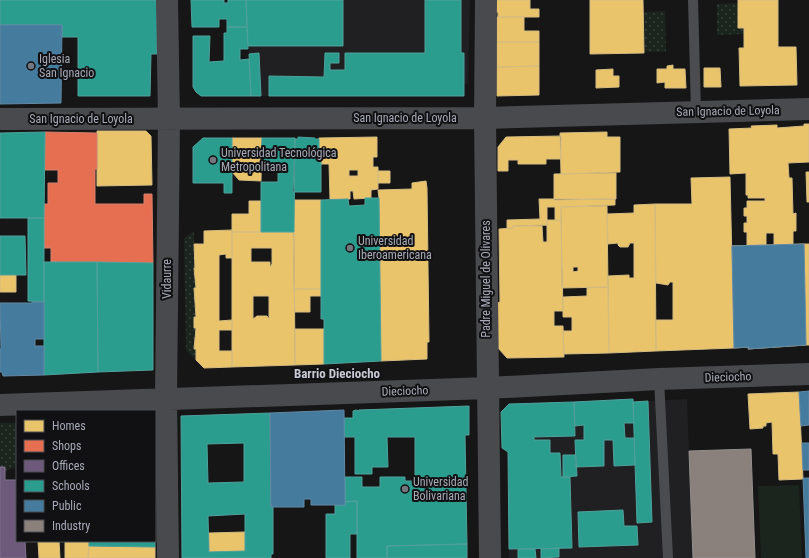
<svg xmlns="http://www.w3.org/2000/svg" width="809" height="558" viewBox="0 0 809 558" font-family="'Roboto Condensed',sans-serif">
<style>
.built{fill:#202022}
.grass{fill:url(#grass-dots)}
.pitch{fill:#1c241e}
.homes{fill:#e9c46a;stroke:#d5bc81;fill-rule:evenodd}
.shops{fill:#e76f51;stroke:#d48170}
.offices{fill:#6d597a;stroke:#7e728d}
.schools{fill:#2a9d8f;stroke:#50a19b;fill-rule:evenodd}
.public{fill:#457b9d;stroke:#6289a5}
.industry{fill:#8a817c;stroke:#938e8e}
.lines{fill:none;stroke-linecap:round;stroke-linejoin:round}
.lane{stroke:#4a4c4f;stroke-width:10}
.secondary{stroke:#494a4e;stroke-width:22}
.poi-dot{fill:#74777f;stroke:#111012;stroke-width:1.5}
.labels{text-anchor:middle;dominant-baseline:central;stroke-width:4;stroke-linejoin:round;paint-order:stroke}
.poi-label{font-size:12px;fill:#a7abb8;stroke:#111012;text-anchor:start}
.street-label{font-size:12px;fill:#a7abb8;stroke:#111012}
.neighbourhood-label{font-size:13px;font-weight:bold;fill:#c8cad4;stroke:#111012}
</style>
<defs>
<pattern id="grass-dots" width="8" height="8" patternUnits="userSpaceOnUse"><rect width="8" height="8" fill="#1c241e"/><path d="M2 2h.1M6 6h.1" fill="none" stroke="#3a413d" stroke-width="1.8" stroke-linecap="round"/></pattern>
</defs>
<rect width="100%" height="100%" fill="#161616"/>
<path class="built" d="M246,0H470L468,84L269,96H251Z
M633,399V402L687,399L693,558H509L508,453L502,448L501,412L509,404Z"/>
<path class="grass" d="M738,3V28H744V34L717,35V4Z
M665,11L666,52H644L643,12Z
M194,231V257H195V268L194,269L196,288L194,289V306L196,307L194,349H196V360L186,350L184,238Z
M0,423H17V467L5,471V467H0Z"/>
<path class="pitch" d="M799,485L802,558H761L758,486Z"/>
<path class="homes" d="M496,0H530V9H539V17H498V12H496Z
M590,0H643L644,53L590,54Z
M738,0H778V47H796L797,85L740,86L739,48H744V28H738Z
M497,17H524V31H539V42H497Z
M497,42H539V66L497,67Z
M673,65V69H685L686,88H665V82L657,83V69H667V66Z
M539,66V95L497,96V67Z
M704,68H720L721,87H704Z
M613,69V76H619V87L596,88V70Z
M804,124H809V162L788,163L789,178H792L793,214L796,213V231H793V244L774,245V233H766V245H747V232H744V223H747V216H744V208H747V201H765V198H748V195H746V173L730,174L729,129L752,128L751,126L777,125V128L804,126Z
M97,131H146L151,136L152,185L97,186Z
M607,132V137H620V172L561,174L560,133Z
M561,136V159H546V164H518V160H508V171H498V147L506,137Z
M377,137V157H373V167H378V189L371,190V198L354,199L353,191H350V199H330L329,164H321V157H319V138ZM349,170H358V176H349Z
M232,138H262L261,181L239,180L232,172Z
M378,171H390V183H378Z
M806,172H809V202H807Z
M616,173V199L554,200V174Z
M730,177L734,348L656,351V320H673V282H670L668,285L656,283L655,204H692L691,178Z
M426,181L427,188L429,342H427V359L381,361L379,198L378,190L412,189V183Z
M539,199H615V205L561,207V220H555V207H547V225L513,226V228L507,229V220L540,219Z
M293,200H321V289H294Z
M249,201H261V232H232V214H249Z
M655,204L656,351L609,353L608,276L629,275V278H634V243H630L628,247H620L618,245V243L608,244L607,214L634,213V205Z
M607,206L608,287L562,288L561,207ZM573,267H578V271L573,272Z
M547,220H561L563,311H554V326H563L564,357L507,358L498,348L497,303L500,302L499,229L513,228V226H542L543,242H547Z
M232,230V258H226V254L219,255V321L232,320V330H219V351H232V367L204,368L196,360V349H194L196,328H194V317H196L194,288H196L194,268H195L194,244H204V231Z
M232,232H294L295,365L232,367ZM251,248H272V264L270,267V262H251ZM253,296H269V319L267,316H257L253,319Z
M804,244H809V345H806Z
M804,244V258L745,260V255L743,254V260H732V246Z
M805,272V283L789,284V273Z
M16,274V292H0V275Z
M608,287L609,353L564,354L563,331H572V317H563V297L587,296V288Z
M294,289H321V296H310V312H295Z
M779,302V305L805,306L806,345L748,349L749,347L734,348L733,307H747L748,303Z
M295,329H324V364L295,365Z
M799,392L803,479L779,480L778,454H773L772,422L766,423V426H763V428L750,429L748,394Z
M245,532V551L209,552V533Z
M38,541H59L60,558H39Z
M65,541H89L88,558H65Z
M89,546L155,547V558H88Z"/>
<path class="shops" d="M45,132L97,133V169H95V204H144V194H152L153,263L51,262V248H44V204H48V183H58V170H44Z"/>
<path class="offices" d="M0,467H5V480H17V541H25L26,558H0Z"/>
<path class="schools" d="M0,0H157V54H151L150,96H78V37H62V25H0Z
M191,0H224V3H228V0H246L247,27H227V19H219V27H192Z
M246,0H343V46H248Z
M425,0H461V53H464V96H269V76L324,77L325,53H339V63H330V70H345V53H425Z
M227,27H247L248,49H240V60L249,59L251,96H201L196,92L193,87V36H210L209,62L224,61V33H227Z
M259,53L261,96H251L249,54Z
M45,132L44,218H0V133Z
M298,137L315,138V139H319V157H321V192H293L295,139H298Z
M203,138H232V193H224V183H193V147Z
M262,138H295L294,232H261V182H278V169H283V166L261,165Z
M365,198H379L381,361L324,364V319H321V200L348,199L349,206L365,205Z
M28,218H44V302L28,301Z
M0,236H25L26,275H0Z
M44,262H97L98,372L44,375Z
M97,262L153,263V370L98,372Z
M633,399L634,423H624L625,438H634L635,465L614,466L613,440H604V466L576,467L575,440H584V425L575,426L574,402Z
M648,401L652,522L637,523L633,402Z
M574,402L575,436L534,437V440H550V453H560L561,477H570L572,548L509,549L508,452L502,448L501,412L509,404Z
M469,406V435H465L467,544L387,546V558H357V501L345,502V477H362V487H380V477H405V481H415V437H387L388,467H372V474H355V437H344V418H353V411L356,410L360,411L359,410Z
M270,413L271,507H273V554H271V558H182L181,416ZM244,443V482L208,483L207,444ZM245,514V551L209,552L208,516Z
M563,455H576L577,476L563,477Z
M357,501V534H350V558H326V514H335V505H345V502Z
M623,510L624,526H637L638,545L579,547L578,512Z
M89,541H155V547L89,546Z
M467,544V558H387V546Z
M559,548V557L541,558V549Z
M518,549H535L536,558H518Z"/>
<path class="public" d="M0,25H62L61,103L0,104Z
M804,244L806,345L748,349L749,347L734,348L732,246Z
M32,302H44V339H35V346H44V375L3,376L2,372H0V349H1L0,303H32Z
M809,391V425L801,426L799,392Z
M344,410L345,505H311V499H304V507H271L270,413Z
M802,443H809V470H803Z
M803,478H809V558H806Z"/>
<path class="industry" d="M751,449L755,558H693L689,451Z"/>
<g class="lines">
<path class="lane" d="M693,0L696,112
M659,379L668,558"/>
<path class="secondary" d="M167,0L169,119L166,399L168,558
M486,0L485,118L490,558
M0,119L485,118L809,109
M0,405L487,388L659,379L809,374"/>
</g>
<g class="poi-dot">
<circle cx="31" cy="66" r="4"/>
<circle cx="213" cy="160" r="4"/>
<circle cx="350" cy="248" r="4"/>
<circle cx="405" cy="489" r="4"/>
</g>
<g class="labels">
<g class="poi-label">
<text x="39" y="59">Iglesia<tspan x="39" dy="14">San Ignacio</tspan></text>
<text x="221" y="153">Universidad Tecnológica<tspan x="221" dy="14">Metropolitana</tspan></text>
<text x="358" y="241">Universidad<tspan x="358" dy="14">Iberoamericana</tspan></text>
<text x="413" y="482">Universidad<tspan x="413" dy="14">Bolivariana</tspan></text>
</g>
<g class="street-label">
<text transform="translate(728 111) rotate(-1)">San Ignacio de Loyola</text>
<text x="405" y="118">San Ignacio de Loyola</text>
<text x="81" y="119">San Ignacio de Loyola</text>
<text transform="translate(167 279) rotate(-90)">Vidaurre</text>
<text transform="translate(486 279) rotate(-90)">Padre Miguel de Olivares</text>
<text transform="translate(728 377) rotate(-2)">Dieciocho</text>
<text transform="translate(405 391) rotate(-2)">Dieciocho</text>
</g>
<g class="neighbourhood-label">
<text x="337" y="373">Barrio Dieciocho</text>
</g>
</g>
<rect x="16" y="410" width="140" height="132" fill="#111012" stroke="#4d4e54"/>
<rect x="24" y="420" width="20" height="12" fill="#e9c46a" stroke="#4d4e54"/>
<text x="52" y="430" font-size="12" fill="#a7abb8">Homes</text>
<rect x="24" y="440" width="20" height="12" fill="#e76f51" stroke="#4d4e54"/>
<text x="52" y="450" font-size="12" fill="#a7abb8">Shops</text>
<rect x="24" y="460" width="20" height="12" fill="#6d597a" stroke="#4d4e54"/>
<text x="52" y="470" font-size="12" fill="#a7abb8">Offices</text>
<rect x="24" y="480" width="20" height="12" fill="#2a9d8f" stroke="#4d4e54"/>
<text x="52" y="490" font-size="12" fill="#a7abb8">Schools</text>
<rect x="24" y="500" width="20" height="12" fill="#457b9d" stroke="#4d4e54"/>
<text x="52" y="510" font-size="12" fill="#a7abb8">Public</text>
<rect x="24" y="520" width="20" height="12" fill="#8a817c" stroke="#4d4e54"/>
<text x="52" y="530" font-size="12" fill="#a7abb8">Industry</text>
</svg>
